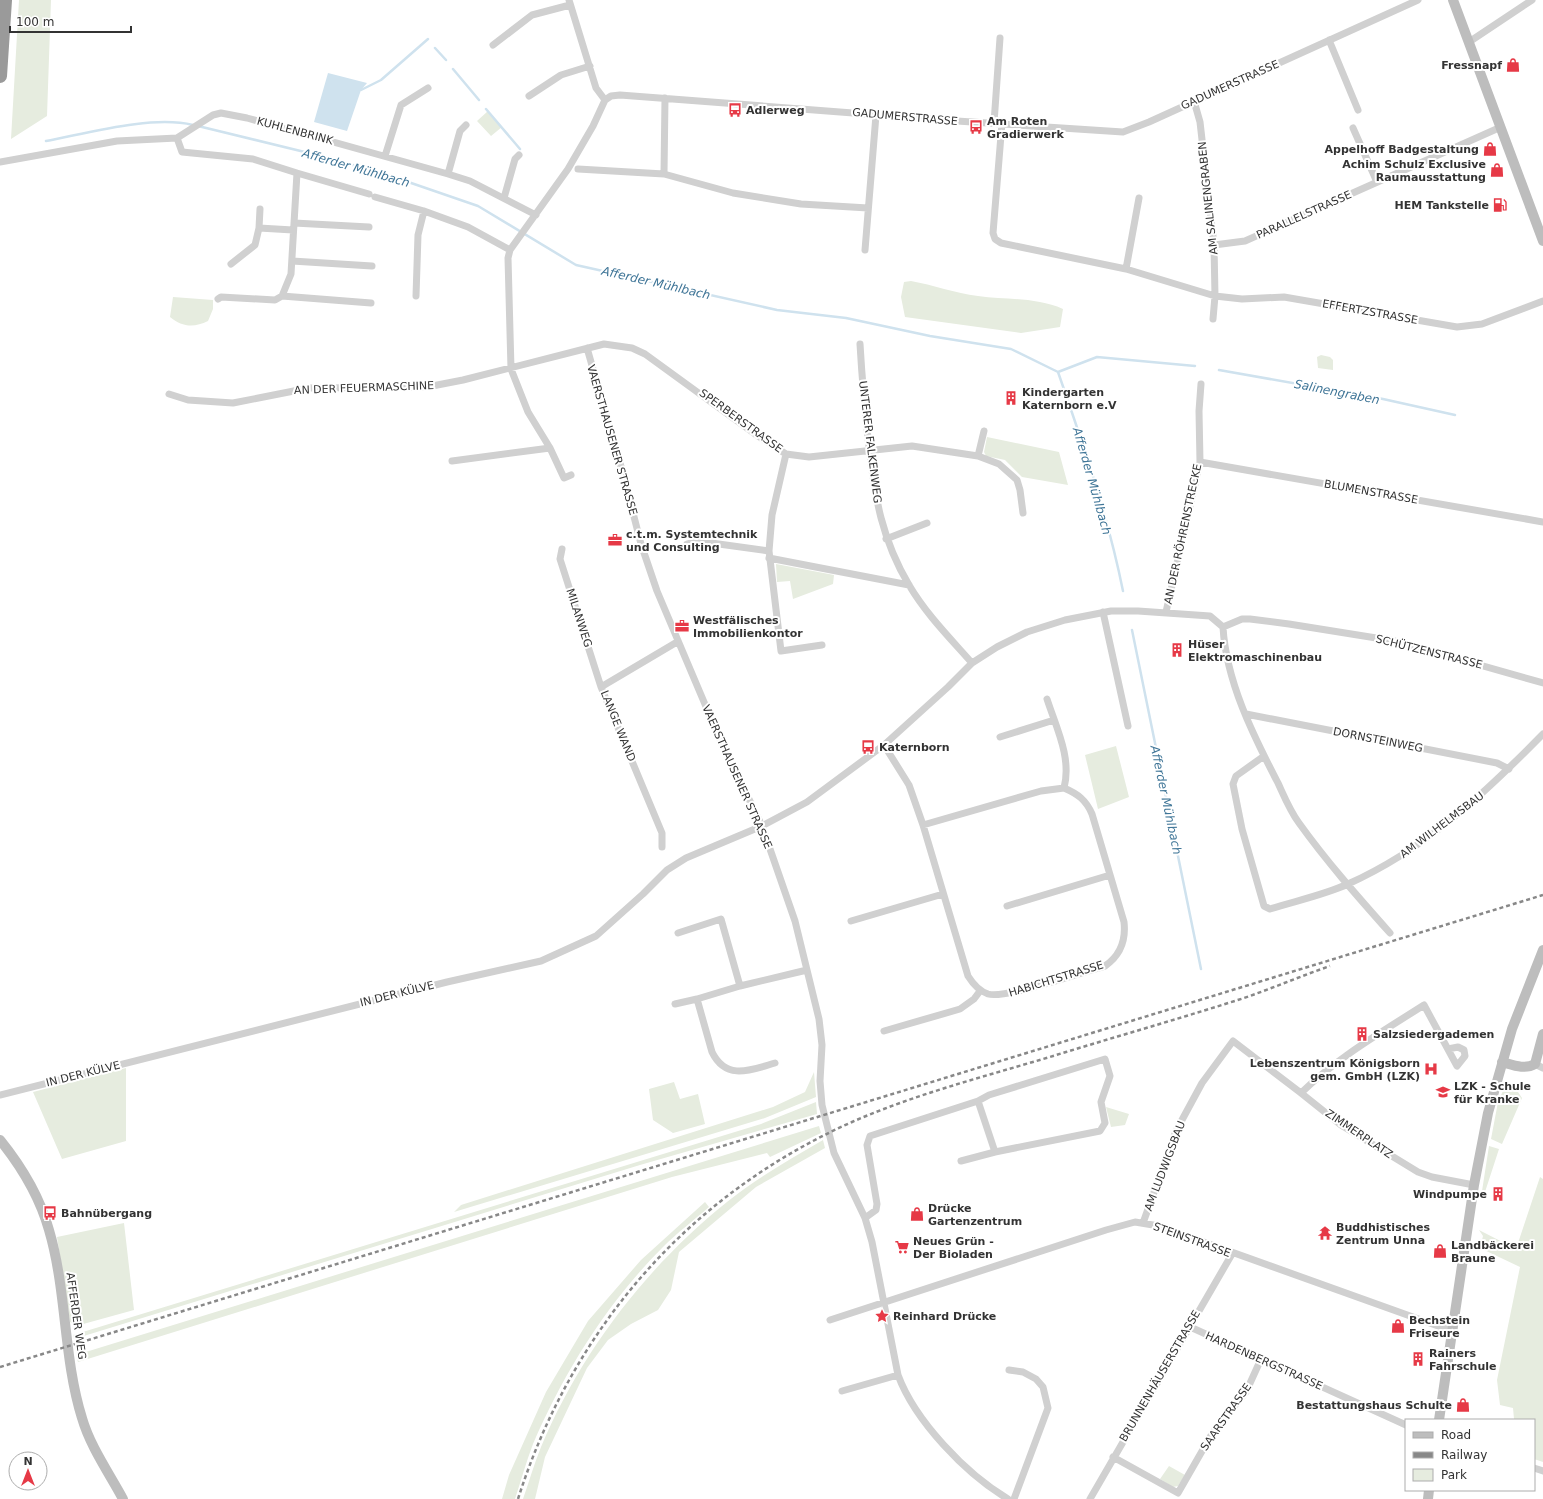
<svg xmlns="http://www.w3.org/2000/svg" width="1543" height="1499" viewBox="0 0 1543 1499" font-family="'DejaVu Sans',sans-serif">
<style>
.green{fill:#e6ecdf}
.water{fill:#cfe2ee}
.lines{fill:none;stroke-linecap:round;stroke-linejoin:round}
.stream{stroke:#cfe2ee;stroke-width:2.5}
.street{stroke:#d0d0d0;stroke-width:7}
.secondary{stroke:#bdbdbd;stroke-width:10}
.highway{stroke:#9a9a9a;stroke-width:14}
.rail{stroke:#888;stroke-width:2.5;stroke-dasharray:4 3;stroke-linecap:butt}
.labels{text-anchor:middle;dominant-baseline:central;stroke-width:4;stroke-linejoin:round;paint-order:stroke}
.poi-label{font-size:11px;font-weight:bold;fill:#333;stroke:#fff;text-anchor:start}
.street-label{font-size:11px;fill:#333;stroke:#fff}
.water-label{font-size:12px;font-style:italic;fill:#3f7597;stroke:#fff}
</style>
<rect width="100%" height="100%" fill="#fff"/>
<path class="green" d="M19,0H51L47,116L11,139Z
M488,111L502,127L491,136L477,121Z
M911,281C933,285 955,293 978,296C1007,300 1036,297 1063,309L1060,327L1021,333L905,317L901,297L904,282Z
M173,297L213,300V309L208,321C194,328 182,327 170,317Z
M1321,355L1330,357L1333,360V370L1318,368L1317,357Z
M987,437L1059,452L1068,485L1022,477L1005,460L986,456L984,452Z
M776,564L834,575L833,584L793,599L790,581L777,582Z
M1116,746L1129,797L1098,809L1085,755Z
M126,1068V1141L62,1159L33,1092Z
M814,1072L816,1097L765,1118L454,1212L461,1205L773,1107L805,1092Z
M674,1082L680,1099L698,1094L705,1124L673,1133L653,1120L649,1089Z
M1512,1083L1522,1098L1502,1144L1491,1139L1498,1102L1506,1084Z
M816,1102L817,1114L640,1165L74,1339L73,1335L761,1124Z
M1106,1107L1129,1114L1125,1125L1111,1127Z
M819,1126L821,1133L770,1157L767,1153L672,1177L78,1362L76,1355Z
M823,1140L825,1148L756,1187L679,1252L671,1290L658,1310L631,1324L608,1340L587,1368L545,1457L535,1499H523C529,1482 534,1464 541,1447C581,1352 646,1267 727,1202C757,1178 790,1159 823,1140Z
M1489,1146L1499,1149L1485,1192L1482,1191Z
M1540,1177L1543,1179V1462L1534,1459V1420L1514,1419L1513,1408L1500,1405L1497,1380L1520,1267L1480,1248L1483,1236L1479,1230L1516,1249Z
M705,1202L709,1207C694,1220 677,1233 663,1247C607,1303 564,1372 533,1444C526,1462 521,1481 515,1499H502L509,1475L546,1392L588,1321L641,1260Z
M124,1223L134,1310L76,1326L70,1322L57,1237Z
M1169,1466L1185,1475L1178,1486L1173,1487L1160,1479Z"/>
<path class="water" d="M328,73L367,83L361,90L347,131L314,122Z"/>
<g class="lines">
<path class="stream" d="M435,48L446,60
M453,69L479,100
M361,90L381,80L428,39
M486,109L520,149
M198,126L317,155L385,174L478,206L576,265L777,310L846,318L930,336L1011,349L1058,372C1083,444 1108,516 1123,591
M46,141C88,133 152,115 193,125
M1219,370L1383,399L1455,415
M1058,372L1097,357L1195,366
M1132,630L1201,969"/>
<path class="street" d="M569,0L596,88L605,100
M1329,40L1358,110
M1469,42L1532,0
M493,45L532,15L570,5
M529,96L561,75L590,66
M665,98L664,174L733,193L801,204L868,208
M994,123L1000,38
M1002,123L993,233L995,239L1001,243L1126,269L1215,296L1214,245L1200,122L1194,101
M1353,128L1377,182
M177,138L182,152L253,159L297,173L291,274L282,296L371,303
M385,156L401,105L428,88
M0,162L117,141L177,138L213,115L221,113L247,118L448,174L470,181L536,215
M578,169L664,174
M297,173L369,194
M448,174L460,131L466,125
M375,197L424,211
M504,198L515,159L519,155
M294,223L369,227
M259,228L260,209
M1214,245L1245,241L1501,127
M865,250L876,115
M292,261L372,266
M231,264L255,245L259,228L293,230
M1126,269L1139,198
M416,296L418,235L424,211L468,227L510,250
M218,299L221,297L275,300L282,296
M1213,319L1215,296L1242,299L1284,297L1457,327L1482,324L1543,301
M860,344C862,379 865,412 869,447C875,498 882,540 909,585C926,614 950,638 972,663
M587,348L622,470L641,544L657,591L718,735L762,826L795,921L819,1019L822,1045L820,1081L822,1105L834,1153L865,1218L872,1242L898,1375L842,1391
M169,394L188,400L233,403L309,388L427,387L463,380L604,344L632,348L645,354L755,434L786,454L809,457L912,446L978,456L999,464L1017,480L1020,490L1023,513
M786,454L772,515L769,551L781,651L822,645
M978,456L984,431
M452,461L550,448
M1200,462L1543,522
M571,475L564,478L550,448L528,412L511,369L508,258L510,250L568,169L593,126L605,100L611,96L620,95L957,121L1123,132L1149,122L1418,0
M886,539L927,523
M687,544L697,541L769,551
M562,549L560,559L601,687
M769,558L909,585
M1103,612L1128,726
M1166,612L1200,462L1199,411L1201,384
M1223,627C1226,681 1253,735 1278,783C1284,796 1290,811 1299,823C1327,862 1358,897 1390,933
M1223,627L1242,619H1250L1289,624L1395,641L1543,683
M1246,714L1497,763L1509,769
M1000,737L1054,720
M884,745L909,785L923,825L968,976C973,984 979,991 988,994C1006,999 1083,972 1105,966C1121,955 1126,940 1124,922L1092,814C1086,800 1078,794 1064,788C1072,758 1056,727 1047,699
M1264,756L1236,776L1233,784L1242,829L1264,906L1270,909C1295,901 1324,895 1348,884C1426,849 1484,794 1543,734
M923,825L1041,791L1064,788
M662,847V833L601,687L677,642
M1007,906L1110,875
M851,921L943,894
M678,933L721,919L740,986
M675,1004L697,999
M884,1031L960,1009L974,999L980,991
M1448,1049L1458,1047L1464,1050L1465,1056L1457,1066L1424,1005C1382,1032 1338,1057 1301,1093L1341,1125L1418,1172L1432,1177L1474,1185
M775,1063C751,1070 726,1081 712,1052L697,999L740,986L807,970
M1535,1064L1543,1068
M0,1095L447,982L541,961L596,936L643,894L667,870L686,858L762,826L807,802L884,745L948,687L972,663L997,647L1027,632L1065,620L1111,611H1138L1210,616L1223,627
M961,1161L995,1152
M865,1218L876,1210L877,1204L867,1145L870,1136L978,1101L989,1095L1105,1059L1110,1076L1101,1102L1105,1123L1100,1131L995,1152L978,1101
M1143,1223L1176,1131L1202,1083L1233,1041L1301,1093
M830,1320L1106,1230L1135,1222L1159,1226L1452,1331
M1188,1326L1406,1425
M1009,1370L1023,1372L1036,1379L1043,1387L1048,1408L1014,1499
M898,1375C915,1421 966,1474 1008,1499
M1113,1457L1178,1493L1213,1432L1246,1392L1261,1359
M1534,1468L1543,1471
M1090,1499L1232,1254"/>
<path class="secondary" d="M1453,0L1543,241
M1502,1062C1513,1065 1525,1070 1535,1064L1543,1034
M0,1140C21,1166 40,1198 49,1230C67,1291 63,1357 82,1418C90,1446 109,1473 123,1499
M1439,1420L1474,1185L1488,1113L1512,1029L1543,950
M1428,1499L1429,1490"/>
<path class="highway" d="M0,76L5,0"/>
<path class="rail" d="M0,1367L1543,895
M518,1499C572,1329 688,1195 852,1122C920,1092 995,1074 1066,1052C1125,1034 1185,1017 1244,998C1273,988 1301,976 1330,966"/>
</g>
<defs>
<symbol id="shop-bare" viewBox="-9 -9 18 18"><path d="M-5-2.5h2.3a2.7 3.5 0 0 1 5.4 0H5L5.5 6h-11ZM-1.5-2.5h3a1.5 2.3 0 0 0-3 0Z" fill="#e63946" stroke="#fff" stroke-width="2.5" paint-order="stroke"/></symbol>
<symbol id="bus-bare" viewBox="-9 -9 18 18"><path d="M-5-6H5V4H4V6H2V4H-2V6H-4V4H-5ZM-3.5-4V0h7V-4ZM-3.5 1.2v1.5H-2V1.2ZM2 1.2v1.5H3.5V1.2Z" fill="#e63946" stroke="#fff" stroke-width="2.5" paint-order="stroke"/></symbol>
<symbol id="fuel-bare" viewBox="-9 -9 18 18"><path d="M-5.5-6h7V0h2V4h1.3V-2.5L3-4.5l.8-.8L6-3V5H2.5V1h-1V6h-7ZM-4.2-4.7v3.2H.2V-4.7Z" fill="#e63946" stroke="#fff" stroke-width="2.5" paint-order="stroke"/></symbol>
<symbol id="building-bare" viewBox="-9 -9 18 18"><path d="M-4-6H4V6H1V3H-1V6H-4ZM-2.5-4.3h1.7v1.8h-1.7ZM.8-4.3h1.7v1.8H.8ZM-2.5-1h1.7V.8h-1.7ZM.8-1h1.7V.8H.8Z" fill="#e63946" stroke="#fff" stroke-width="2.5" paint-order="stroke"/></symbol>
<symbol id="office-bare" viewBox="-9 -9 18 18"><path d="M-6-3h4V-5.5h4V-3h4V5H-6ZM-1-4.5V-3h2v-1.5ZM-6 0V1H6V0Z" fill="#e63946" stroke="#fff" stroke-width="2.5" paint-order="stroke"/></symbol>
<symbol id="hospital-bare" viewBox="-9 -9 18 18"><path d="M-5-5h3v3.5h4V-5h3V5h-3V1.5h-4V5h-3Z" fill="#e63946" stroke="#fff" stroke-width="2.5" paint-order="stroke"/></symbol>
<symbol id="school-bare" viewBox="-9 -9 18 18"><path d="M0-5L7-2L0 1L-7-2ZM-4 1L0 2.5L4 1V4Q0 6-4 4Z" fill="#e63946" stroke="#fff" stroke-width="2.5" paint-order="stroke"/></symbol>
<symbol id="temple-bare" viewBox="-9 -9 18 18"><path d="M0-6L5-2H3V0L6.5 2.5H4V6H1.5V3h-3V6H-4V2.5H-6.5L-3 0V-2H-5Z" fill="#e63946" stroke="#fff" stroke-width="2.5" paint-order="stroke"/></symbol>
<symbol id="supermarket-bare" viewBox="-9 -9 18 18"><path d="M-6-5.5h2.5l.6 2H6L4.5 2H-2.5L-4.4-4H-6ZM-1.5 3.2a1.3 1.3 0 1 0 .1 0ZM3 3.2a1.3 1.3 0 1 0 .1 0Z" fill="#e63946" stroke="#fff" stroke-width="2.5" paint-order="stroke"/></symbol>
<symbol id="sight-bare" viewBox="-9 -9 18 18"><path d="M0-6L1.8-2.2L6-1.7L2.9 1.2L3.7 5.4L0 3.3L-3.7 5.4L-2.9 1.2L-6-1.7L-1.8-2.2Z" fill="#e63946" stroke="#fff" stroke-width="2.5" paint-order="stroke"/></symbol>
</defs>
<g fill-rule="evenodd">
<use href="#shop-bare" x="1503" y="55" width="20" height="20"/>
<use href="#bus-bare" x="725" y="100" width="20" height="20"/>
<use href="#bus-bare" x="966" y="117" width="20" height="20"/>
<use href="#shop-bare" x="1480" y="139" width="20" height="20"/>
<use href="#shop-bare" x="1487" y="160" width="20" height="20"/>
<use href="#fuel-bare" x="1490" y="195" width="20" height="20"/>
<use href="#building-bare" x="1001" y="388" width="20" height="20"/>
<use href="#office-bare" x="605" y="530" width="20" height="20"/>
<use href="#office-bare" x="672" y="616" width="20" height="20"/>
<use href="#building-bare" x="1167" y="640" width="20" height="20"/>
<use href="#bus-bare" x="858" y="737" width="20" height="20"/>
<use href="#building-bare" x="1352" y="1024" width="20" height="20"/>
<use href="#hospital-bare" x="1421" y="1059" width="20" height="20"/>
<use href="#school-bare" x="1433" y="1082" width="20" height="20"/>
<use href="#building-bare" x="1488" y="1184" width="20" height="20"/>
<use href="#bus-bare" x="40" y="1203" width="20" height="20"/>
<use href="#shop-bare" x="907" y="1204" width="20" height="20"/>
<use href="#temple-bare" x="1315" y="1223" width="20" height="20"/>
<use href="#supermarket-bare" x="892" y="1237" width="20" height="20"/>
<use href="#shop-bare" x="1430" y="1241" width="20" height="20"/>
<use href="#sight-bare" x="872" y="1306" width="20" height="20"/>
<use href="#shop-bare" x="1388" y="1316" width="20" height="20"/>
<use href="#building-bare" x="1408" y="1349" width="20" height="20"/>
<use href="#shop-bare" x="1453" y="1395" width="20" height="20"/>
</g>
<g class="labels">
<g class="poi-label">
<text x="1502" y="65" text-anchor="end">Fressnapf</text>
<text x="746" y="110">Adlerweg</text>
<text x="987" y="121">Am Roten<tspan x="987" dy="13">Gradierwerk</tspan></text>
<text x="1479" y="149" text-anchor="end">Appelhoff Badgestaltung</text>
<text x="1486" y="164" text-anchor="end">Achim Schulz Exclusive<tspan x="1486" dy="13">Raumausstattung</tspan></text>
<text x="1489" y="205" text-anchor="end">HEM Tankstelle</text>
<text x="1022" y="392">Kindergarten<tspan x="1022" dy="13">Katernborn e.V</tspan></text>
<text x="626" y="534">c.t.m. Systemtechnik<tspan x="626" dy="13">und Consulting</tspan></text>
<text x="693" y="620">Westfälisches<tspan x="693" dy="13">Immobilienkontor</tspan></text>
<text x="1188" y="644">Hüser<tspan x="1188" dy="13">Elektromaschinenbau</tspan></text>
<text x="879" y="747">Katernborn</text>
<text x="1373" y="1034">Salzsiedergademen</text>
<text x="1420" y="1063" text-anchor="end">Lebenszentrum Königsborn<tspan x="1420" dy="13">gem. GmbH (LZK)</tspan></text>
<text x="1454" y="1086">LZK - Schule<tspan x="1454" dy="13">für Kranke</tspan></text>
<text x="1487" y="1194" text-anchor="end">Windpumpe</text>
<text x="928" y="1208">Drücke<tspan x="928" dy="13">Gartenzentrum</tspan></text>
<text x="61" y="1213">Bahnübergang</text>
<text x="1336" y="1227">Buddhistisches<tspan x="1336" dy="13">Zentrum Unna</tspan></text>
<text x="913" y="1241">Neues Grün -<tspan x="913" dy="13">Der Bioladen</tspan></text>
<text x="1451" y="1245">Landbäckerei<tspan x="1451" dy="13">Braune</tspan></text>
<text x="893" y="1316">Reinhard Drücke</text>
<text x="1409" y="1320">Bechstein<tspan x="1409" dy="13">Friseure</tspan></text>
<text x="1429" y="1353">Rainers<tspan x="1429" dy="13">Fahrschule</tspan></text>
<text x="1452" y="1405" text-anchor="end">Bestattungshaus Schulte</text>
</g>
<g class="street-label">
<text transform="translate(1230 85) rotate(-24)">GADUMERSTRASSE</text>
<text transform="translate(905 117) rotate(5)">GADUMERSTRASSE</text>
<text transform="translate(295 131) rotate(15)">KUHLENBRINK</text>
<text transform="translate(1208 198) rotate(-96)">AM SALINENGRABEN</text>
<text transform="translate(1304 215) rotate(-24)">PARALLELSTRASSE</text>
<text transform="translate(1370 312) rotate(10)">EFFERTZSTRASSE</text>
<text transform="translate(364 388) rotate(-2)">AN DER FEUERMASCHINE</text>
<text transform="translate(741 421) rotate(36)">SPERBERSTRASSE</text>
<text transform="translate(612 440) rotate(74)">VAERSTHAUSENER STRASSE</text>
<text transform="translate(870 442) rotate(83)">UNTERER FALKENWEG</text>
<text transform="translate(1371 492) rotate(10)">BLUMENSTRASSE</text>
<text transform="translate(1183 534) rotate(-78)">AN DER RÖHRENSTRECKE</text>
<text transform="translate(579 618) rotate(72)">MILANWEG</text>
<text transform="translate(1429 652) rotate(14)">SCHÜTZENSTRASSE</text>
<text transform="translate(618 726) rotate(68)">LANGE WAND</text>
<text transform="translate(1378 740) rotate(11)">DORNSTEINWEG</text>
<text transform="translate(737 777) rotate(66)">VAERSTHAUSENER STRASSE</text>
<text transform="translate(1442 825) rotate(-37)">AM WILHELMSBAU</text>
<text transform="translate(1056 979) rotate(-17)">HABICHTSTRASSE</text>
<text transform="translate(397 994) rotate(-14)">IN DER KÜLVE</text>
<text transform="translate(83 1074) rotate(-14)">IN DER KÜLVE</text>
<text transform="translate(1359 1134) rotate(34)">ZIMMERPLATZ</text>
<text transform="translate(1165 1166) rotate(-69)">AM LUDWIGSBAU</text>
<text transform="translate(1192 1240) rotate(20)">STEINSTRASSE</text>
<text transform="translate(76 1316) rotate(82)">AFFERDER WEG</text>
<text transform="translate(1264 1361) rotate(24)">HARDENBERGSTRASSE</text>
<text transform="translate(1160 1376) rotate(-60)">BRUNNENHÄUSERSTRASSE</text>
<text transform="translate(1226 1417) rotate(-55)">SAARSTRASSE</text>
</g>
<g class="water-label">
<text transform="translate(356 168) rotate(16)">Afferder Mühlbach</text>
<text transform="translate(656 283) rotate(13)">Afferder Mühlbach</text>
<text transform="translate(1337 392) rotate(11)">Salinengraben</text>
<text transform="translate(1092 481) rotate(74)">Afferder Mühlbach</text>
<text transform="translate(1166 800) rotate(78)">Afferder Mühlbach</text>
</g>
</g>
<rect x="1405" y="1419" width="130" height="72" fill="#ffffff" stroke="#adadad"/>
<rect x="1413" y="1432" width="20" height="6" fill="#bdbdbd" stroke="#adadad"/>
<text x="1441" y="1439" font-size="12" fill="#333333">Road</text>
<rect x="1413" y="1452" width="20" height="6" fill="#888888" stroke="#adadad"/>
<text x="1441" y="1459" font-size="12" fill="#333333">Railway</text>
<rect x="1413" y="1469" width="20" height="12" fill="#e6ecdf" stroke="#adadad"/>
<text x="1441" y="1479" font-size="12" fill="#333333">Park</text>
<g transform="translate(28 1471)"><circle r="19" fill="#ffffff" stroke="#adadad"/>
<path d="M0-3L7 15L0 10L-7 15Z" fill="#e63946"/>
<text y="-6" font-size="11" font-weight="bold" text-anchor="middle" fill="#333333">N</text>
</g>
<path d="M10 26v6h121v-6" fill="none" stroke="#333333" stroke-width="2"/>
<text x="16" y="26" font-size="12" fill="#333333" stroke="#ffffff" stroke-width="3" paint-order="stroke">100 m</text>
</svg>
